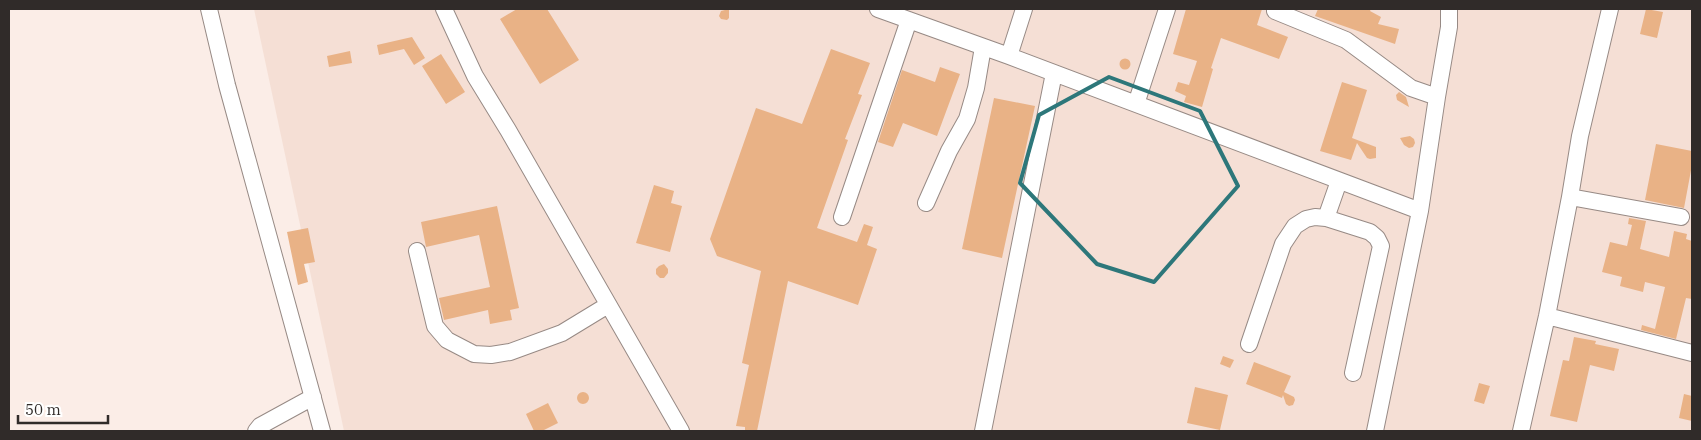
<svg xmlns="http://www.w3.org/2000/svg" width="1701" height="440" viewBox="0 0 1701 440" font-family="'IBM Plex Serif',serif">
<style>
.built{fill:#f5dfd5}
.building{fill:#e9b286}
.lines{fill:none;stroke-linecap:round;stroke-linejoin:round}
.minor-casing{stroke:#978a85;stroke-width:18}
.minor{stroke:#fff;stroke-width:16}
.marked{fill:none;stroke:#2d777a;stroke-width:4;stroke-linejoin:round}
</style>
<rect width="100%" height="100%" fill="#fbede7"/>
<path class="built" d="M254,9H1692V431H344Z"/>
<path class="building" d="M517,9H547L579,60L540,84L500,19Z
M729,9V18L727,20L721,19L719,16L721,11Z
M1186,9H1262L1257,25L1288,37L1279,59L1221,38L1211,68L1213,69L1202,107L1184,102L1186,96L1175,91L1178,82L1189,85L1197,61L1173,54Z
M1318,9H1371L1370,11L1381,17L1378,24L1399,29L1395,44L1315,16Z
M1646,9L1663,12L1657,38L1640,34Z
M412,37L425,58L414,65L404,49L379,55L377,45Z
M831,49L870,63L858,94L862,95L845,139L848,140L817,228L857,242L864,224L873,227L867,245L877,249L858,305L788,281L757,431H745V427L736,426L749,365L742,363L761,271L717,256L710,239L756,108L802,124Z
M350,51L352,63L329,67L327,56Z
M441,54L465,92L446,104L422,66Z
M1119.5 64a5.5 5.5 0 1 1 11 0a5.5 5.5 0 1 1-11 0Z
M940,67L960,74L937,136L903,123L893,147L878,142L902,70L935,82Z
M1342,82L1367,90L1352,138L1376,147V158L1370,159L1367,158L1357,143L1351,160L1320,151Z
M1399,92L1406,97L1409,107L1397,100L1396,95Z
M994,98L1035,106L1002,258L962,249Z
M1410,136L1414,139L1415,143L1413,147L1409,148L1404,145L1400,138Z
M1656,144L1692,151V165L1684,208L1645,200Z
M654,185L674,191L671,203L682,206L670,252L636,243Z
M497,206L519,308L510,310L512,320L490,324L488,310L444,320L439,298L490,287L479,235L426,247L421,222Z
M1629,218L1646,221L1640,249L1669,257L1674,231L1687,234L1686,239L1692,241V299L1686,298L1676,339L1641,330L1642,325L1655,329L1665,287L1645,282L1643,292L1620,286L1622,277L1602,272L1610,242L1627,246L1632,225L1628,224Z
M308,228L315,262L304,264L308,282L298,285L287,232Z
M664,264L668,269V273L664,278H660L656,274V269L659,266Z
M1574,337L1596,341L1595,344L1619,349L1614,371L1590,365L1577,422L1550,416L1563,360L1569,361Z
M1223,356L1234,360L1230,368L1220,364Z
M1254,362L1291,376L1284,392L1294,397L1295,400L1293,405L1289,406L1286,404L1283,395L1282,398L1246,384Z
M1479,383L1490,386L1484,404L1474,401Z
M1195,387L1228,395L1220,430L1187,423Z
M577 398a6 6 0 1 1 12 0a6 6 0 1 1-12 0Z
M1684,394L1692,396V421L1679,418Z
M548,403L558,423L542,431H534L526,414Z"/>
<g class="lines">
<defs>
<path id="minor" d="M209,9L227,85L322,431
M444,9L475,76L508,130L681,431
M878,9L1009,56L1420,211
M1275,11L1346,40L1411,88L1437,97
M1009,56L1024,9
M1136,104L1167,9
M1570,197L1681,217
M926,203L949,151L967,119L976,88L983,47
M842,217L909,20
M1326,218L1339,181
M417,251L435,326L447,340L474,354L491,355L510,352L562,333L608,305
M1547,316L1692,353
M1249,344L1283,244L1295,226L1306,219L1315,217L1326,218L1370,232L1377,238L1381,246L1353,373
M256,431L260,426L313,397
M983,431L1054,73
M1375,431L1420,211L1437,97L1449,27V9
M1521,431L1547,316L1570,197L1580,136L1610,9"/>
</defs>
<use href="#minor" class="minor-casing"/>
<use href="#minor" class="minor"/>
</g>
<path class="marked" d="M1109,77L1200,111L1238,186L1154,282L1097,264L1020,183L1039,115Z"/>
<rect width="1701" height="440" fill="none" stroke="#302b29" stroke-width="20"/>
<path d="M18 415v8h90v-8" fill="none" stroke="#302b29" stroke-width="2.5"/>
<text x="25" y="415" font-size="15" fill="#302b29" stroke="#ffffff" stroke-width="4" paint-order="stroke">50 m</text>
</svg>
